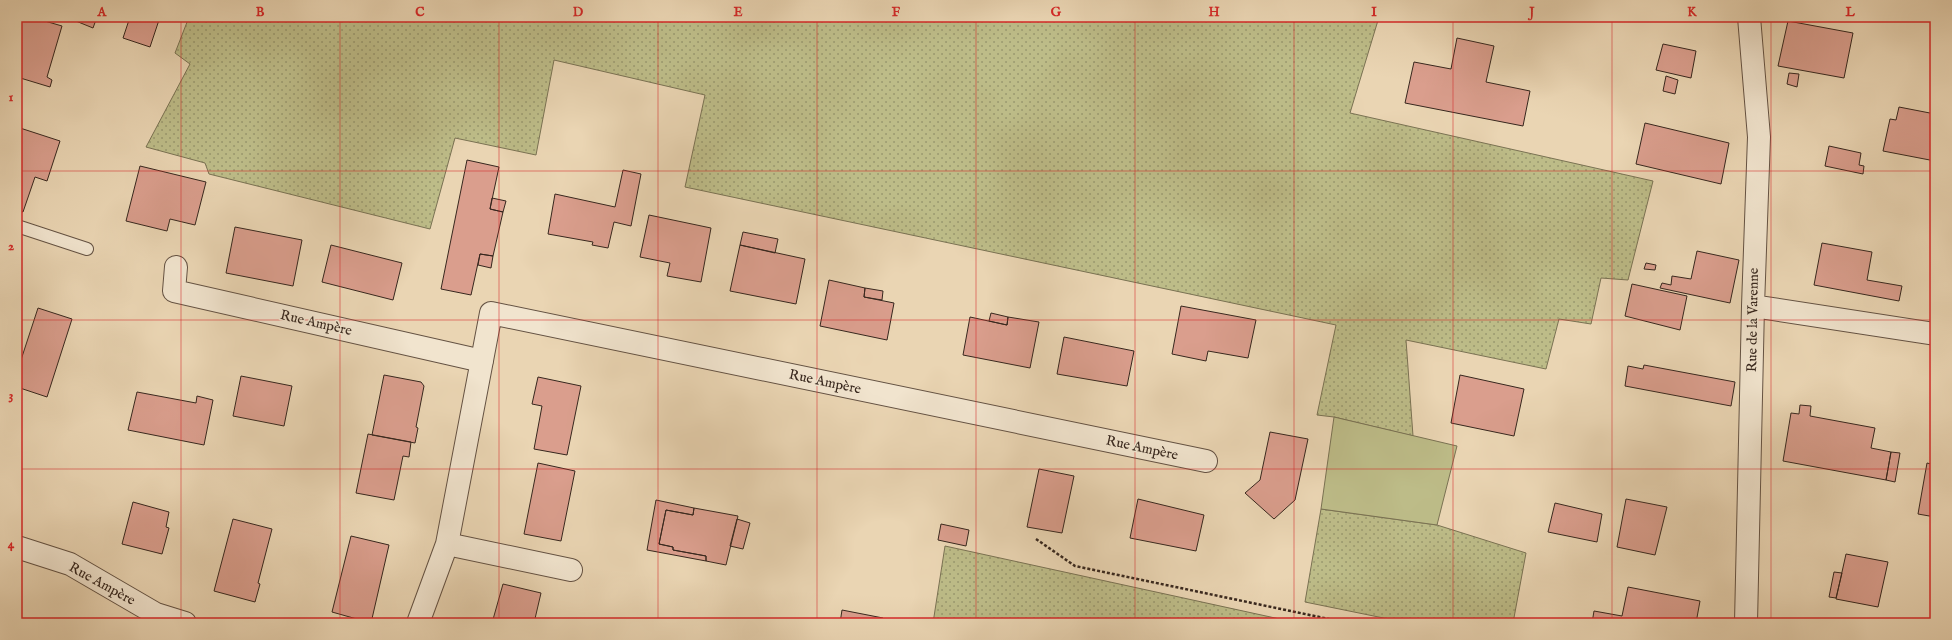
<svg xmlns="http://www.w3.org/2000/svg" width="1952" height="640" viewBox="0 0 1952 640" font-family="'IM FELL English',serif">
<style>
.grass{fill:url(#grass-dots);stroke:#7a7253}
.green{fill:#bdbc88;stroke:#7a7253}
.building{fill:#da9e8d;stroke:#37271e}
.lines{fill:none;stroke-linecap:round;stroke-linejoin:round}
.service-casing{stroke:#645243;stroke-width:14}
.minor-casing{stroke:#645243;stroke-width:24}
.path{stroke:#37271e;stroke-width:2.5;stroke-dasharray:3 2;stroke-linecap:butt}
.service{stroke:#f1e4ce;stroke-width:12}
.minor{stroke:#f1e4ce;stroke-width:22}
.grid{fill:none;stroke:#d62828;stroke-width:1;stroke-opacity:0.55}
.labels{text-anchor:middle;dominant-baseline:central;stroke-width:3;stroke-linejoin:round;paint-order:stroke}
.street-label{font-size:14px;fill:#37271e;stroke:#f1e4ce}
.neatline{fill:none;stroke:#d62828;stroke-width:1.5}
.grid-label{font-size:13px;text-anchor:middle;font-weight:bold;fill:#d62828}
</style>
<defs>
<pattern id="grass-dots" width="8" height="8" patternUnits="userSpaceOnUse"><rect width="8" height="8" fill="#bdbc88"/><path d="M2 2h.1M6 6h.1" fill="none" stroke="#9a996f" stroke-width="1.8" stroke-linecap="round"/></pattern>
</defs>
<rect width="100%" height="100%" fill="#ead5b3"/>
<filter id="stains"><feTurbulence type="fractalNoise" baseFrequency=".005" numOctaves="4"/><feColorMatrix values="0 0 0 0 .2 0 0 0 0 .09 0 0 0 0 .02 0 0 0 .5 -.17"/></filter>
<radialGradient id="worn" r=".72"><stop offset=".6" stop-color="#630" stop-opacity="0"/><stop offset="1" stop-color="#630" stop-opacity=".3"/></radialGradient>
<path class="grass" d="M189,17H1379L1350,113L1653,181L1628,280L1601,278L1591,324L1559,319L1546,369L1406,340L1413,436L1334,417L1317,415L1336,325L685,187L705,95L554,60L536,155L455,138L430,229L209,174L205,163L146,147L190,64L175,53Z
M1321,509L1437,525L1526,553L1513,623H1408L1305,602Z
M945,546L1298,623H933Z"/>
<path class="green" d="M1334,417L1457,446L1437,525L1321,509Z"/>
<path class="building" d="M20,17H31L62,26L47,77L52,80L50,87L17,77V28Z
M66,17H97L93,28Z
M130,17H160L150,47L123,38Z
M1788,21L1853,33L1844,78L1778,66Z
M1457,38L1494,46L1486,82L1530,91L1523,126L1405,103L1414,62L1451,69Z
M1663,44L1696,51L1691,78L1656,70Z
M1789,73L1799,74L1797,87L1787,84Z
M1666,76L1678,80L1675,94L1663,91Z
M1899,107L1935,114V161L1883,151L1890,119L1896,120Z
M1645,123L1729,143L1721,184L1636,164Z
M17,127L60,141L47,181L35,177L23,212L17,210Z
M1829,146L1861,153L1859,165L1864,166L1863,174L1825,166Z
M467,160L499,167L490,209L503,212L493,256L480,254L471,295L441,289Z
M140,166L206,182L195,225L170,219L167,231L126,221Z
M623,170L641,174L631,226L614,222L608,248L592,245L593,242L548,234L555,194L615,207Z
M492,198L506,201L503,212L490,209Z
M649,215L711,228L701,282L667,276L670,263L640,257Z
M235,227L302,240L293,286L226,273Z
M743,232L778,239L775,253L740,245Z
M1822,243L1872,252L1867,280L1902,286L1899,301L1814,285Z
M331,245L402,263L393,300L322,282Z
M740,245L805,259L796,304L730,291Z
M1697,251L1739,260L1730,303L1660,288L1662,283L1671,285L1672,276L1691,279Z
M480,254L493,256L491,268L478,265Z
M1646,263L1656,265L1655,270L1644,269Z
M829,280L865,288L864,297L894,303L887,340L820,326Z
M1632,284L1687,296L1680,330L1625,316Z
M865,288L883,291L882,300L864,297Z
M1181,306L1256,320L1248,358L1208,351L1206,361L1172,354Z
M38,308L72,319L47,397L17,387V372Z
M991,313L1008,317L1007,325L989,321Z
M970,317L1007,325L1008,317L1039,322L1030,368L963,355Z
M1064,337L1134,351L1127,386L1057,374Z
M1644,365L1735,382L1731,406L1625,386L1628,366L1643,369Z
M384,375L421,382L424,386L416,427L418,428L415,443L372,435Z
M1460,375L1524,389L1514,436L1451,423Z
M241,376L292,386L284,426L233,416Z
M538,377L581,386L567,455L534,449L542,406L532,404Z
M137,392L196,403L197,396L213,400L204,445L128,430Z
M1800,405L1811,406L1810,416L1875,428L1871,448L1891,452L1886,480L1783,461L1791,413L1799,414Z
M1270,432L1308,439L1295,500L1274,519L1245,493L1260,480Z
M368,434L411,442L409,457L403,456L394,500L356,493Z
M1891,452L1900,453L1895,482L1886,480Z
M538,463L575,471L561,541L524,534Z
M1927,463L1935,465V517L1918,514Z
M1039,469L1074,476L1062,533L1027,527Z
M1138,499L1204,515L1196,551L1130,538Z
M1626,499L1667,507L1655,555L1617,547Z
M656,500L694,508L693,515L666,510L659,544L673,547V550L706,556V561L647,550Z
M133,502L169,512L166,527L169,528L162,554L122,544Z
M1555,503L1602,514L1597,542L1548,532Z
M694,508L738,516L726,565L706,561V556L673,550V547L659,544L666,510L693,515Z
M233,519L272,529L258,583L260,584L255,602L214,591Z
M737,519L750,523L743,549L730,546Z
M941,524L969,530L966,546L938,540Z
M351,536L389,545L371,623L332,612Z
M1846,554L1888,562L1878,607L1836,599Z
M1834,572L1842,573L1836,598L1829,597Z
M503,584L541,593L534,623H492Z
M1628,587L1700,601L1696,623H1592L1594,611L1622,616Z
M842,610L883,618L882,623H840Z"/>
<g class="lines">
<defs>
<path id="service" d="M17,226L87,249"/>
<path id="minor" d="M176,267L174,291L482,361
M1753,306L1935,334
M447,544L571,570
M17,547L70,564L156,614L185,623
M418,623L447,544L491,313L1206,461
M1746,623L1753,306L1759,137L1749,17"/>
</defs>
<use href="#service" class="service-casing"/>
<use href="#minor" class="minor-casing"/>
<path class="path" d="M1036,539L1075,566L1348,623"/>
<use href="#service" class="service"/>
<use href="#minor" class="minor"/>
</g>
<path class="grid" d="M181,17V623M340,17V623M499,17V623M658,17V623M817,17V623M976,17V623M1135,17V623M1294,17V623M1453,17V623M1612,17V623M1771,17V623M17,171H1935M17,320H1935M17,469H1935"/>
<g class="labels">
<g class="street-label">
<text transform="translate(1753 320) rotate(-89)">Rue de la Varenne</text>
<text transform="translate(316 323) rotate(13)">Rue Ampère</text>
<text transform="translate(825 382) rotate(12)">Rue Ampère</text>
<text transform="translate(1142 448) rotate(12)">Rue Ampère</text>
<text transform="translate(102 584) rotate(29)">Rue Ampère</text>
</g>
</g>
<rect width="1952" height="640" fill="none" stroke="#ead5b3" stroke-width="44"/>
<rect x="22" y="22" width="1908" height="596" class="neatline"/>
<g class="grid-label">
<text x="102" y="16">A</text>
<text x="260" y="16">B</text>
<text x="420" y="16">C</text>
<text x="578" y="16">D</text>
<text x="738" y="16">E</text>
<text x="896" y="16">F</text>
<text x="1056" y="16">G</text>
<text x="1214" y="16">H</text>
<text x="1374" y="16">I</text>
<text x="1532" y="16">J</text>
<text x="1692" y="16">K</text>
<text x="1850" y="16">L</text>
<text x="11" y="101">1</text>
<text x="11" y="250">2</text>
<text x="11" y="399">3</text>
<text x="11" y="548">4</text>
</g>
<rect width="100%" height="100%" filter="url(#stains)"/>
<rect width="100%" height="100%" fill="url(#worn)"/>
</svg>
